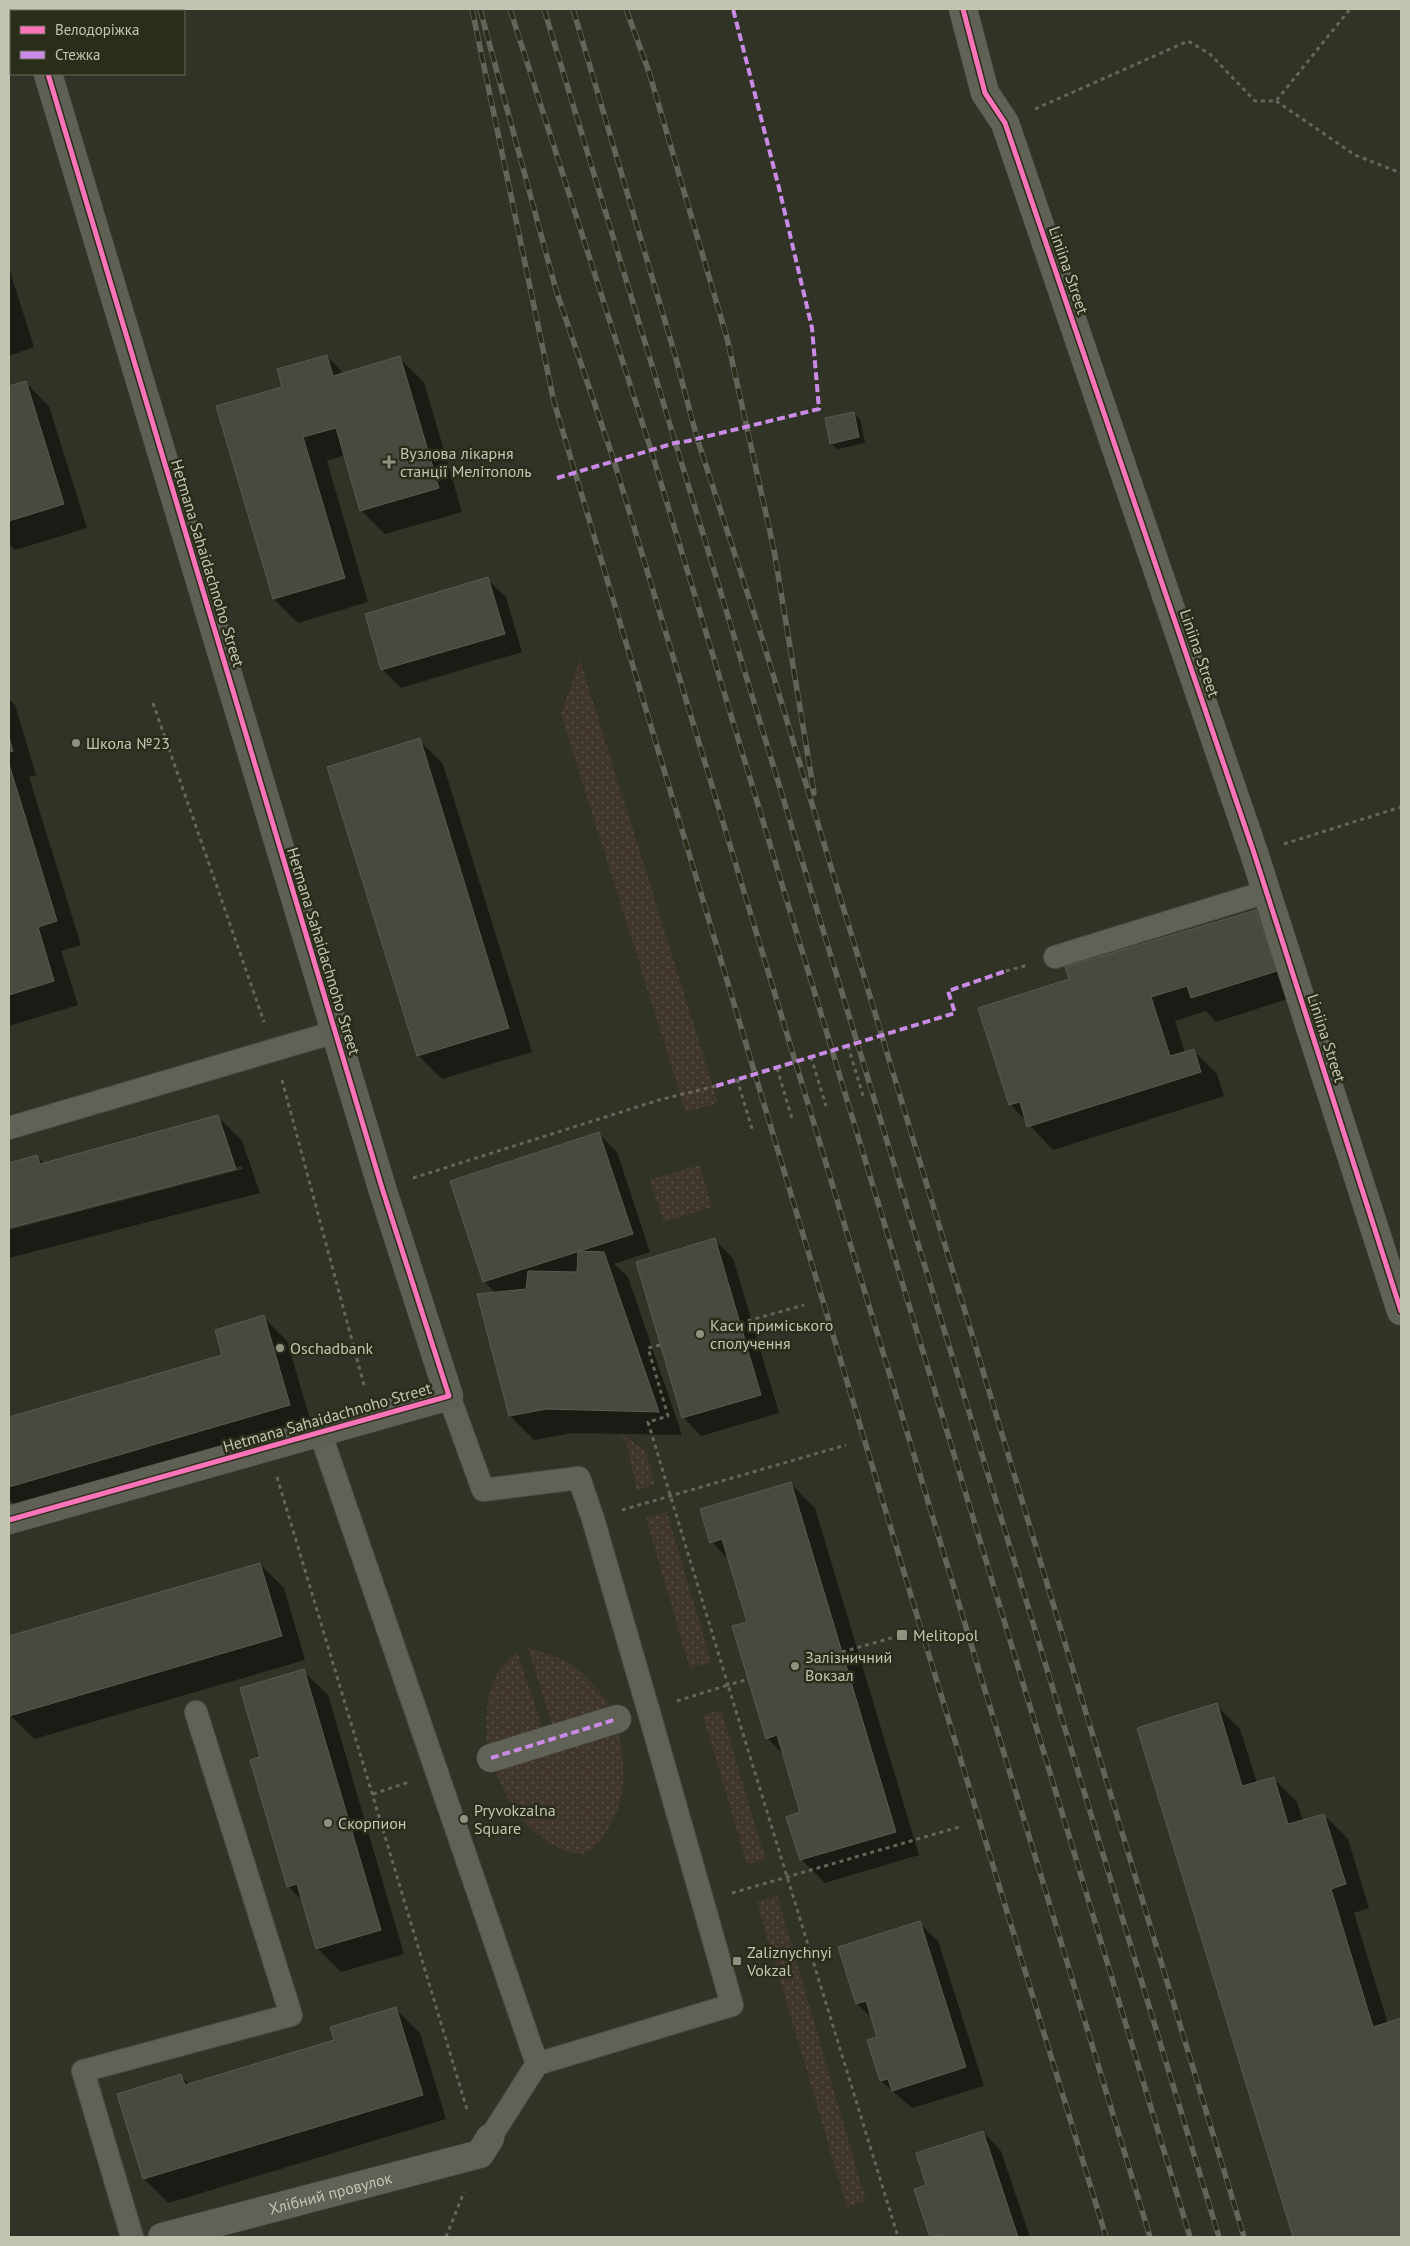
<svg xmlns="http://www.w3.org/2000/svg" width="1410" height="2246" viewBox="0 0 1410 2246" font-family="'PT Sans',sans-serif">
<style>
.grass{fill:url(#grass-dots)}
.shadow{fill:#0007}
.building{fill:#474a3e;stroke:#595b4f}
.lines{fill:none;stroke-linecap:round;stroke-linejoin:round}
.lane-casing{stroke:#4d4e44;stroke-width:24}
.street-casing{stroke:#4d4e44;stroke-width:29}
.secondary-casing{stroke:#4d4e44;stroke-width:29}
.path{stroke:#65655a;stroke-width:3;stroke-dasharray:4 4;stroke-linecap:butt}
.lane{stroke:#606157;stroke-width:22}
.street{stroke:#606157;stroke-width:28}
.secondary{stroke:#5f6055;stroke-width:28}
.rail-casing{stroke:#64655a;stroke-width:5.5}
.rail{stroke:#2b2d1b;stroke-width:4;stroke-dasharray:11;stroke-linecap:butt}
.quiet{stroke:#ca8be6;stroke-width:4;stroke-dasharray:8 4;stroke-linecap:butt}
.cycleway-casing{stroke:#2b2d1b;stroke-width:8}
.cycleway{stroke:#fb73b8;stroke-width:5}
.poi-dot{fill:#909280;stroke:#2b2d1b;stroke-width:2}
.labels{text-anchor:middle;dominant-baseline:central;stroke-width:5;stroke-linejoin:round;paint-order:stroke}
.street-label{font-size:16px;fill:#c2c5b0;stroke:#2b2d1b}
.poi-label{font-size:16px;fill:#c2c5b0;stroke:#2b2d1b;text-anchor:start}
</style>
<defs>
<pattern id="grass-dots" width="8" height="8" patternUnits="userSpaceOnUse" patternTransform="scale(1.25)"><rect width="8" height="8" fill="#40362b"/><path d="M2 2h.1M6 6h.1" fill="none" stroke="#5a5247" stroke-width="1.8" stroke-linecap="round"/></pattern>
</defs>
<rect width="100%" height="100%" fill="#323327"/>
<path class="grass" d="M580,660L718,1103L686,1112L561,714Z
M699,1165L712,1207L664,1222L650,1180Z
M620,1433L645,1450L655,1485L637,1490L627,1445Z
M667,1512L711,1662L690,1668L646,1518Z
M528,1648C574,1661 582,1669 610,1706L552,1724Z
M517,1652L542,1727L487,1744C486,1705 485,1678 517,1652Z
M721,1710L765,1859L747,1864L703,1715Z
M619,1733C625,1771 628,1798 606,1832C601,1841 594,1850 584,1853C578,1855 568,1851 562,1849C524,1832 510,1807 495,1770Z
M777,1895L866,2201L847,2207L757,1902Z"/>
<path class="shadow" d="M9,268L34,347L9,356Z
M327,356L344,374L399,358L424,382L462,512L385,534L361,510L345,455L327,461L368,602L298,623L274,599L283,388Z
M25,382L49,406L87,528L15,550L9,544V387Z
M854,414L860,419L865,443L837,449L831,443Z
M487,579L506,597L522,652L401,688L382,669Z
M9,699L15,705L36,775L29,777L81,945L61,951L78,1005L9,1026Z
M419,740L443,764L532,1052L442,1079L418,1055Z
M1256,912L1280,936L1300,995L1216,1022L1206,1011L1175,1021L1185,1053L1193,1050L1217,1074L1224,1096L1053,1150L1010,1104L1071,980Z
M218,1117L242,1141L260,1193L9,1258V1230L243,1169L242,1166L9,1227V1164L37,1156L44,1164Z
M599,1134L617,1152L650,1252L614,1264L628,1277L682,1435L572,1433L534,1440L510,1416L496,1294L484,1281Z
M714,1240L733,1258L779,1413L701,1436L683,1417Z
M263,1317L287,1341L313,1429L23,1513L9,1499V1418L224,1356Z
M791,1484L815,1508L919,1855L825,1883L801,1859L802,1813L784,1755L767,1738L749,1623L730,1561L712,1542Z
M260,1564L284,1588L305,1660L34,1739L10,1715L9,1638Z
M303,1671L328,1695L404,1954L341,1972L317,1948L303,1901L288,1886L262,1758Z
M1216,1705L1240,1729L1257,1783L1273,1778L1297,1802L1303,1821L1324,1815L1348,1839L1369,1908L1354,1913L1388,2024L1401,2020V2237H1294L1139,1728Z
M919,1923L938,1941L984,2086L912,2108L881,2081L879,2038L873,2019L857,2004Z
M396,2009L420,2033L446,2119L168,2203L144,2179L181,2076L190,2085L335,2041Z
M983,2132L1001,2151L1030,2237H931L916,2190L928,2186Z"/>
<path class="building" d="M327,355L333,376L400,356L439,488L360,511L336,428L303,437L345,578L273,599L216,406L282,387L277,369Z
M26,381L64,504L9,521V386Z
M854,412L859,437L830,444L825,418Z
M488,577L505,634L381,670L365,614Z
M9,737L13,751L9,752Z
M420,738L509,1028L417,1056L327,767Z
M9,764L57,921L38,927L54,981L9,995Z
M1256,910L1277,971L1191,998L1187,986L1151,997L1170,1056L1194,1049L1201,1072L1027,1127L1020,1102L1009,1105L978,1008L1069,979L1065,967Z
M218,1115L236,1169L9,1228V1163L37,1155L40,1164Z
M599,1132L633,1234L483,1282L450,1181Z
M715,1238L761,1395L682,1418L636,1262Z
M578,1251L604,1252L659,1412L547,1409L509,1416L477,1294L526,1289L528,1271L577,1272Z
M264,1315L290,1405L9,1487V1417L222,1355L215,1330Z
M791,1482L896,1832L800,1860L786,1817L800,1812L777,1735L766,1739L732,1626L747,1622L722,1539L710,1543L700,1509Z
M260,1563L282,1636L9,1716V1636Z
M304,1669L381,1930L316,1949L297,1884L287,1887L250,1760L260,1757L240,1688Z
M1217,1703L1242,1786L1274,1777L1288,1824L1324,1814L1346,1884L1331,1889L1373,2027L1401,2018V2237H1293L1137,1728Z
M920,1921L966,2067L892,2091L888,2079L880,2081L867,2040L877,2037L866,2001L856,2004L838,1947Z
M396,2007L423,2095L143,2179L117,2094L181,2074L185,2085L334,2040L330,2027Z
M983,2131L1018,2237H943L942,2235L930,2237L914,2189L926,2185L916,2153Z"/>
<g class="lines">
<defs>
<path id="lane" d="M1055,957L1266,892
M9,1128L335,1032
M449,1396L483,1490L579,1478L593,1519L648,1709L732,2005L537,2064L490,2138
M320,1432L537,2064
M132,2237L83,2071L291,2015L196,1712"/>
<g id="street">
<path d="M963,9L985,93L1005,123L1254,853L1401,1311"/>
<path d="M491,1758L617,1719"/>
<path id="s1" d="M162,2237L480,2154L490,2138"/>
</g>
<path id="secondary" d="M28,9L29,11
M9,1520L449,1396L382,1188L48,74"/>
</defs>
<use href="#lane" class="lane-casing"/>
<use href="#street" class="street-casing"/>
<use href="#secondary" class="secondary-casing"/>
<path class="path" d="M1276,101L1355,155L1401,173
M1035,109L1188,41L1210,54L1255,101H1276L1350,9
M153,703L264,1022
M1284,844L1401,807
M1006,971L1028,965
M848,1046L864,1099
M811,1057L826,1106
M777,1068L792,1119
M737,1079L752,1129
M282,1080L364,1385
M413,1178L659,1100L716,1086
M740,1323L804,1305
M660,1345L648,1348L668,1416L648,1422L728,1685L749,1679
M277,1477L468,2113
M622,1510L846,1445
M842,1652L902,1635
M677,1701L728,1685L898,2237
M373,1794L409,1782
M732,1893L959,1827
M446,2237L464,2192"/>
<use href="#lane" class="lane"/>
<use href="#street" class="street"/>
<use href="#secondary" class="secondary"/>
<defs>
<path id="rail" d="M472,9L554,402L921,1629L1106,2237
M480,9L556,290L614,461L1150,2237
M510,9L651,450L1190,2237
M544,9L1219,2237
M573,9L675,355L697,438L762,638L1244,2237
M626,9L649,72L727,338L774,550L814,793"/>
</defs>
<use href="#rail" class="rail-casing"/>
<use href="#rail" class="rail"/>
<path class="quiet" d="M557,478L675,443L688,441L819,409L812,328L779,188L733,9
M716,1086L955,1013L948,991L1006,971
M491,1758L617,1719"/>
<defs>
<path id="cycleway" d="M963,9L985,93L1005,123L1254,853L1401,1311
M9,1520L449,1396L382,1188L48,74"/>
</defs>
<use href="#cycleway" class="cycleway-casing"/>
<use href="#cycleway" class="cycleway"/>
</g>
<g class="poi-dot">
<path d="M386.5 454.5h5v5h5v5h-5v5h-5v-5h-5v-5h5z"/>
<circle cx="76" cy="743" r="5"/>
<circle cx="700" cy="1334" r="5"/>
<circle cx="280" cy="1348" r="5"/>
<rect x="896" y="1629" width="12" height="12" rx="2.5"/>
<circle cx="795" cy="1666" r="5"/>
<circle cx="464" cy="1819" r="5"/>
<circle cx="328" cy="1823" r="5"/>
<rect x="732" y="1956" width="10" height="10" rx="2.5"/>
</g>
<g class="labels">
<g class="street-label">
<text transform="translate(1069 270) rotate(71)">Liniina Street</text>
<text transform="translate(208 563) rotate(73)">Hetmana Sahaidachnoho Street</text>
<text transform="translate(1200 653) rotate(71)">Liniina Street</text>
<text transform="translate(324 951) rotate(73)">Hetmana Sahaidachnoho Street</text>
<text transform="translate(1327 1038) rotate(72)">Liniina Street</text>
<text transform="translate(327 1417) rotate(-16)">Hetmana Sahaidachnoho Street</text>
<text stroke="none"><textPath href="#s1" startOffset="174">Хлібний провулок</textPath></text>
</g>
<g class="poi-label">
<text x="400" y="453">Вузлова лікарня<tspan x="400" dy="18">станції Мелітополь</tspan></text>
<text x="86" y="743">Школа №23</text>
<text x="710" y="1325">Каси приміського<tspan x="710" dy="18">сполучення</tspan></text>
<text x="290" y="1348">Oschadbank</text>
<text x="913" y="1635">Melitopol</text>
<text x="805" y="1657">Залізничний<tspan x="805" dy="18">Вокзал</tspan></text>
<text x="474" y="1810">Pryvokzalna<tspan x="474" dy="18">Square</tspan></text>
<text x="338" y="1823">Скорпион</text>
<text x="747" y="1952">Zaliznychnyi<tspan x="747" dy="18">Vokzal</tspan></text>
</g>
</g>
<rect width="1410" height="2246" fill="none" stroke="#c2c5b0" stroke-width="20"/>
<rect x="10" y="10" width="175" height="65" fill="#2b2d1b" stroke="#676a57"/>
<rect x="20" y="26" width="25" height="8" fill="#fb73b8" stroke="#676a57"/>
<text x="55" y="35" font-size="15" fill="#c2c5b0">Велодоріжка</text>
<rect x="20" y="51" width="25" height="8" fill="#ca8be6" stroke="#676a57"/>
<text x="55" y="60" font-size="15" fill="#c2c5b0">Стежка</text>
</svg>
